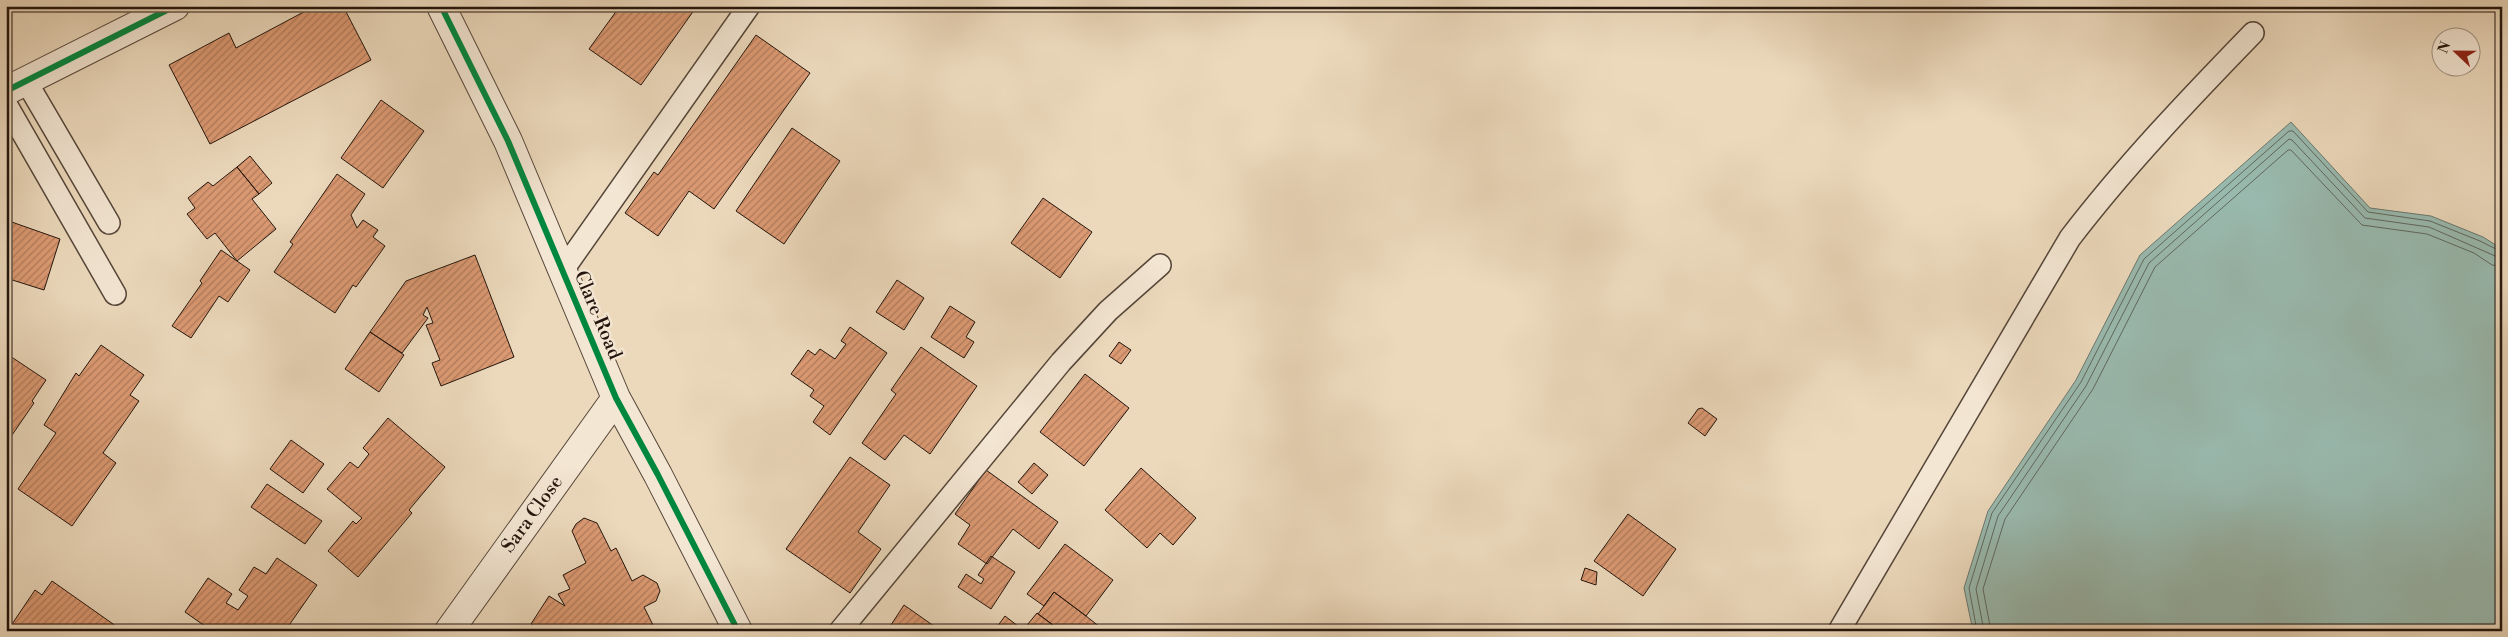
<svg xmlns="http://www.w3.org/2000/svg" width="2508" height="637" viewBox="0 0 2508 637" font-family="'Libre Bodoni',serif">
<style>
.water{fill:#99baaf;stroke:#6a786e}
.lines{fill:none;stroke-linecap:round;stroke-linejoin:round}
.shore{stroke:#5e685e;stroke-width:1}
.building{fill:url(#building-hatch);stroke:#23150d}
.lane-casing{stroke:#554639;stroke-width:24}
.street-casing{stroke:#554639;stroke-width:30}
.lane{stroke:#f3e6d3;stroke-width:21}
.street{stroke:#f3e6d3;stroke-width:28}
.cycleway-casing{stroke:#f3e6d3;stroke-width:9}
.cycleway{stroke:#00873e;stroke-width:6}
.labels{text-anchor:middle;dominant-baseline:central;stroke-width:4.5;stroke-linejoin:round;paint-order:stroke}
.street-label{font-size:19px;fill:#23150d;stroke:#f3e6d3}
</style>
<defs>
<pattern id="building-hatch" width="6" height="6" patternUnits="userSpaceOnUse" patternTransform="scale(1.25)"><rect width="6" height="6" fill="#dc9a73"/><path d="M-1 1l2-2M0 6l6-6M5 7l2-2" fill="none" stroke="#b27c5d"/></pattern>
</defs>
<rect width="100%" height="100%" fill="#ecd9bc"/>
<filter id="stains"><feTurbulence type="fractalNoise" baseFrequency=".004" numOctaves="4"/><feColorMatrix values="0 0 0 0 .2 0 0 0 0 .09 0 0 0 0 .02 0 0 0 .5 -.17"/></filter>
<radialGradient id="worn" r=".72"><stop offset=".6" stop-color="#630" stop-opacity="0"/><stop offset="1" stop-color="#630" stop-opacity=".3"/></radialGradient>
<path class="water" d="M2291,122L2370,208L2431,216L2483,237L2502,249V631H1973L1964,588L1988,511L2076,380L2140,255Z"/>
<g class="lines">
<path class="shore" d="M1977,631L1969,588L1992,513L2081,382L2144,259L2289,131H2293L2368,212L2430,221L2480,241L2502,252
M1984,631L1976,589L1998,516L2086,386L2149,263L2289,139L2292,140L2365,218L2429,227L2502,259
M1991,631L1983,589L2005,519L2093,389L2155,267L2288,150H2291L2362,225L2427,234L2474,253L2492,265L2502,266"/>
</g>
<path class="building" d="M315,6H343L371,60L210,144L169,65L229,33L236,48Z
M620,6H697L641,85L589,49Z
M756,35L810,73L714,209L689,191L658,236L625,213L654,172L658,175Z
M381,100L424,131L383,188L341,158Z
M792,128L840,161L784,244L736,211Z
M250,156L272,183L259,194L237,167Z
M237,167L259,194L252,199L276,229L237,261L215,233L207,239L187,214L195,208L188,198L208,182L213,186Z
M337,174L365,194L351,215L357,228L363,220L378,230L373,237L385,246L356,287L353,285L335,313L274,272L293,244L290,242Z
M1043,198L1092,232L1060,278L1011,243Z
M6,220L60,239L44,290L6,278Z
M221,250L250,270L228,302L219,296L191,338L172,326L202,283L200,281Z
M475,255L514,357L441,386L432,363L440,360L426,325L433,323L427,307L423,315L428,318L402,353L370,332L406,281Z
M897,280L924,298L904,330L876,312Z
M950,306L975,322L966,337L974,342L964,358L931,337Z
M850,327L887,353L830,435L813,422L824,406L810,396L814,390L791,374L808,350L815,355L820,349L835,359L846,344L841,341Z
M370,332L404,355L379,392L345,369Z
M1119,342L1131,350L1121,364L1109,356Z
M101,345L144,375L130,395L139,401L103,453L116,463L72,526L18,489L56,433L44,425L76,373L79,376Z
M921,347L977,386L930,454L904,435L885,460L862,443L896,394L891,390Z
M7,354L46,380L32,401L34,403L10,438L8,437L6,440Z
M1085,374L1129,408L1084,466L1040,432Z
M1702,408L1717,419L1705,436L1688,423L1698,409Z
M388,418L445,467L409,510L412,513L358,577L328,551L353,521L356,524L362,518L327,489L350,462L358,468L369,454L363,448Z
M291,440L324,464L303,493L270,469Z
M850,457L890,485L858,532L881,549L850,593L786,549Z
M1034,463L1048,475L1032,494L1018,482Z
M1141,468L1196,518L1173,545L1160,533L1147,548L1105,510Z
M986,470L1058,522L1039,549L1013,529L987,564L958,544L970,525L955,514Z
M267,484L322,521L305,544L251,507Z
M1628,514L1676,549L1643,596L1594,561Z
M584,518L597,523L611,551L616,548L632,581L643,575L657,583L660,591L656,601L644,607L656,631H541L531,624L549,596L565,606L558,594L570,589L563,575L586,563L572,531L576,524Z
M1065,544L1113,580L1086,616L1054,592L1044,606L1027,594Z
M991,556L1015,572L991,609L958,587L966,574L981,584L984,579L978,575Z
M277,558L317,585L285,631H212L185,612L208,578L232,594L226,603L238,610L248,596L239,590L254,567L266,574Z
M1585,568L1597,572L1596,585L1581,580Z
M52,581L123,631L8,630L35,590L42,595Z
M1054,592L1086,616L1105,631H1061L1038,614Z
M904,605L941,631H887Z
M1037,613L1061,631H994L1005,616L1023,630Z"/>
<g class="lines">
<defs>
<path id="lane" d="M26,81L109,223
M6,104L115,294
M563,270L749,6
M840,631L1061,362L1108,311L1160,265
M1839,631L2070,238C2126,165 2189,99 2253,33"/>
<path id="street" d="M441,6L508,141L616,398L658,475L738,631
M6,91L175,6
M449,631L616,398"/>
</defs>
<use href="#lane" class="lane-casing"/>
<use href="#street" class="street-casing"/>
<use href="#lane" class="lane"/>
<use href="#street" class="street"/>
<defs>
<path id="cycleway" d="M441,6L508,141L616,398L658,475L738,631
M6,91L175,6"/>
</defs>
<use href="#cycleway" class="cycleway-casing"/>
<use href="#cycleway" class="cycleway"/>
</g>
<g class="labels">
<g class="street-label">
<text transform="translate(598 315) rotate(67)">Clare Road</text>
<text transform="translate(532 514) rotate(-54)">Sara Close</text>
</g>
</g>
<rect width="2508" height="637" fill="none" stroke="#ecd9bc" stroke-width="25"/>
<rect x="8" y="8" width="2493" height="622" fill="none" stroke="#23150d" stroke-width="2.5"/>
<rect x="12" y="12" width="2483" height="612" fill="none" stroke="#23150d"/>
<g transform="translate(2456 52) rotate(292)"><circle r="24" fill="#f3e6d3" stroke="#a09284"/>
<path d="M0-4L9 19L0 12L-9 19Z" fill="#8f2418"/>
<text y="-8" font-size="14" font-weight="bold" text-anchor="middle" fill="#23150d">N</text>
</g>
<rect width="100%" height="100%" filter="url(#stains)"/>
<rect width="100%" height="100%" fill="url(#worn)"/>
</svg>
